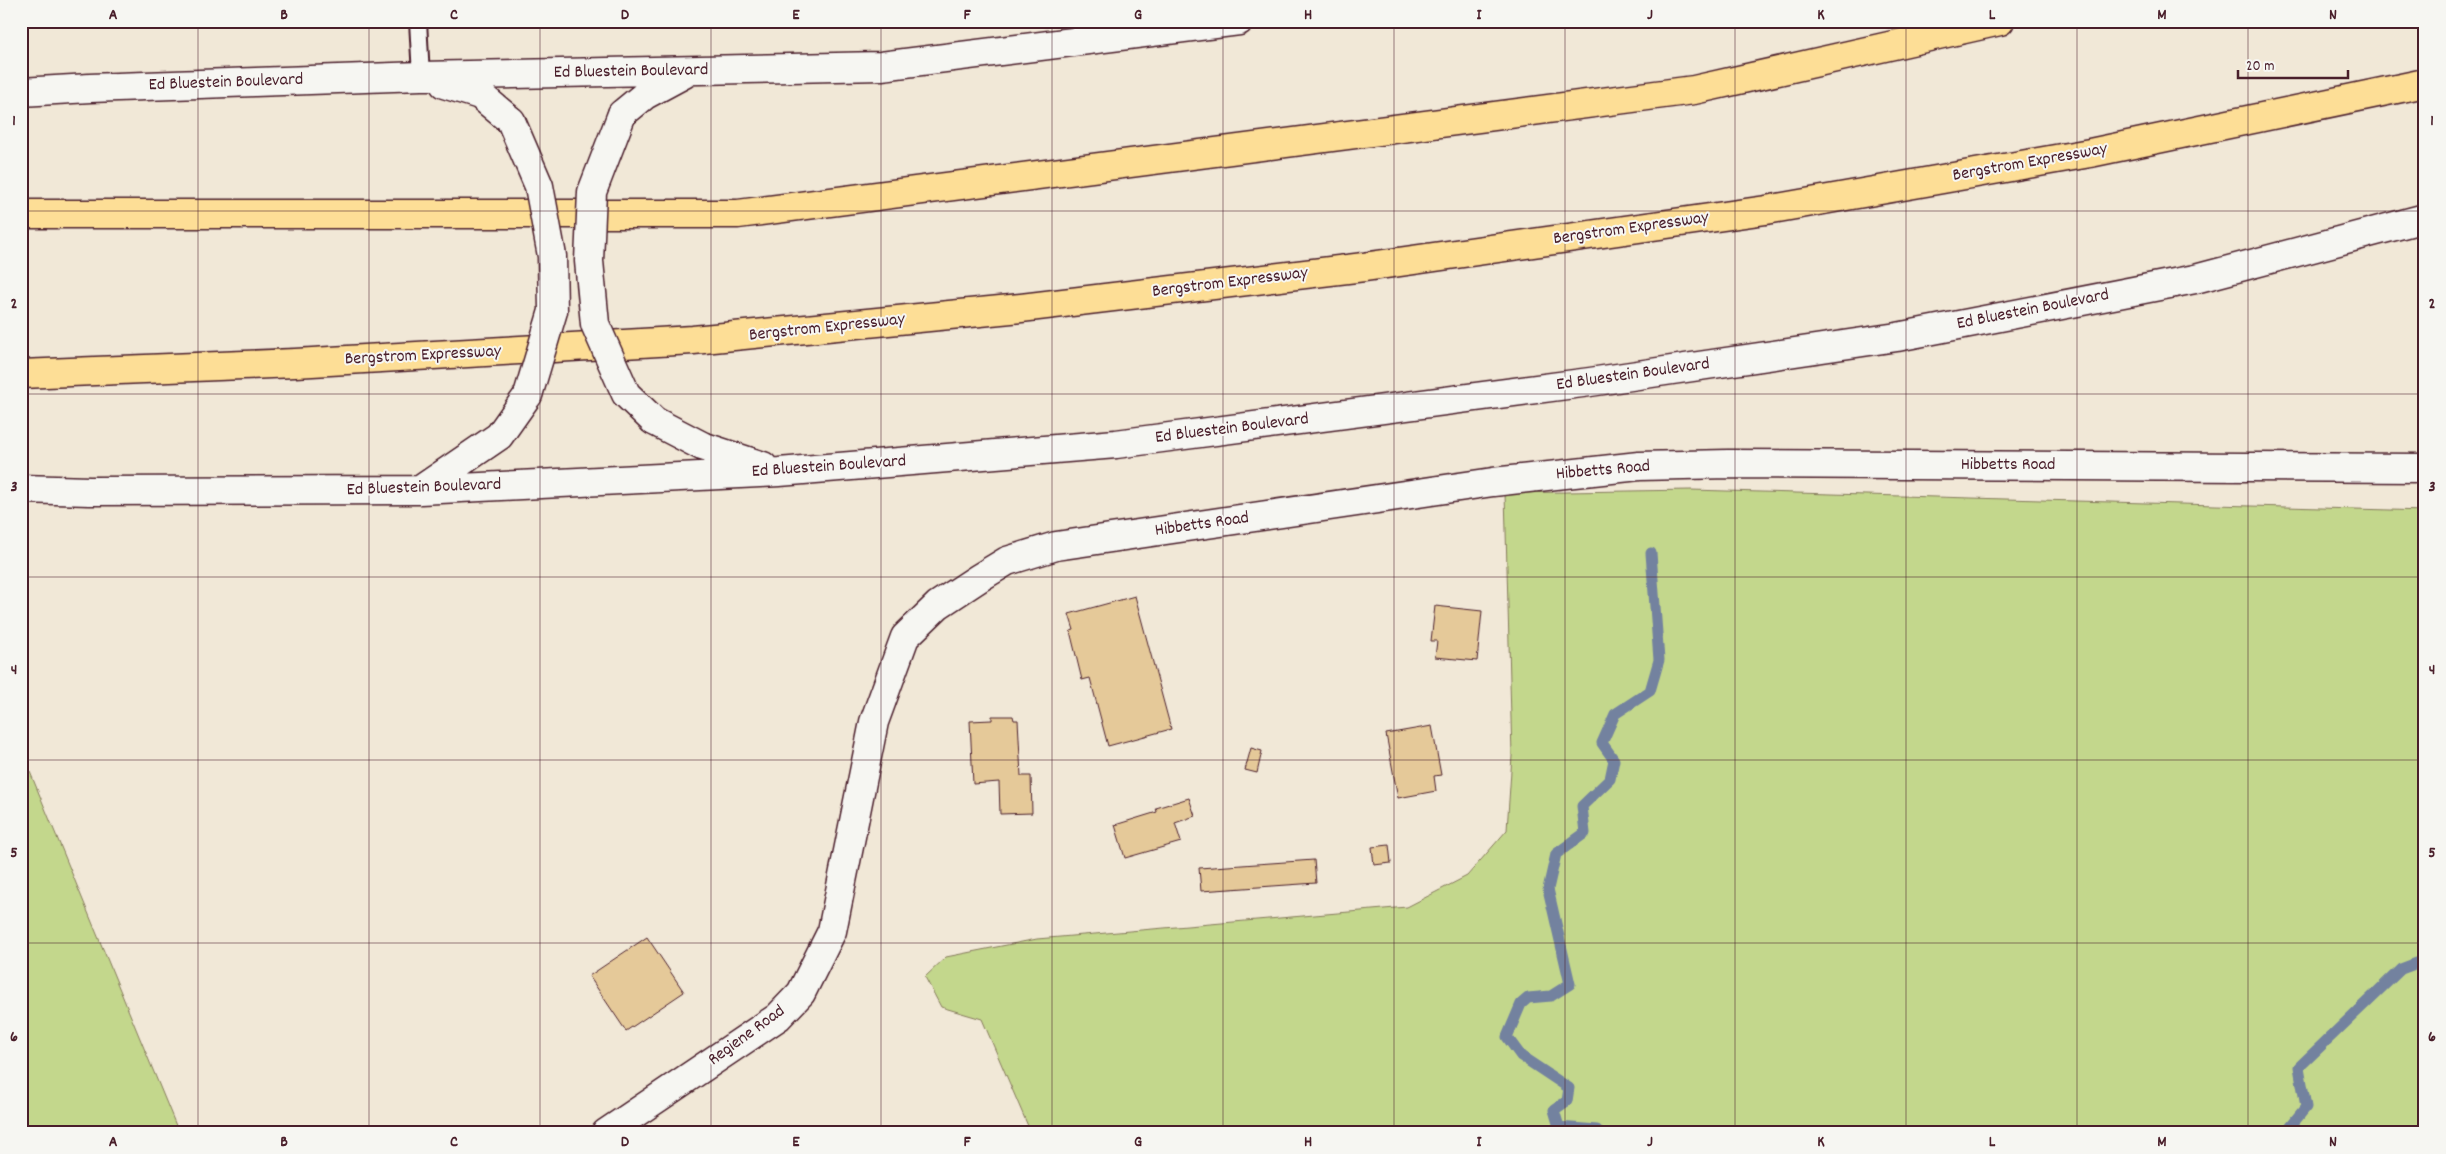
<svg xmlns="http://www.w3.org/2000/svg" width="2446" height="1154" viewBox="0 0 2446 1154" font-family="Dekko,sans-serif">
<style>
.green{fill:#c3d78c;stroke:#867b5c}
.lines{fill:none;stroke-linecap:round;stroke-linejoin:round}
.stream{stroke:#73829f;stroke-width:11}
.building{fill:#e5c999;stroke:#4a1f2b}
.lane-casing{stroke:#4a1f2b;stroke-width:20}
.street-casing{stroke:#4a1f2b;stroke-width:31}
.secondary-casing{stroke:#4a1f2b;stroke-width:31}
.highway-casing{stroke:#4a1f2b;stroke-width:31}
.lane{stroke:#f6f6f2;stroke-width:16}
.street{stroke:#f6f6f2;stroke-width:28}
.secondary{stroke:#f6f6f2;stroke-width:28}
.highway{stroke:#fdde96;stroke-width:28}
.secondary-bridge-casing{stroke:#4a1f2b;stroke-width:31;stroke-linecap:butt}
.secondary-bridge{stroke:#f6f6f2;stroke-width:28}
.grid{fill:none;stroke:#4a1f2b;stroke-width:1;stroke-opacity:0.55}
.labels{text-anchor:middle;dominant-baseline:central;stroke-width:4;stroke-linejoin:round;paint-order:stroke}
.street-label{font-size:18px;fill:#4a1f2b;stroke:#f6f6f2}
.neatline{fill:none;stroke:#4a1f2b;stroke-width:2}
.grid-label{font-size:16px;text-anchor:middle;font-weight:bold;fill:#4a1f2b}
</style>
<rect width="100%" height="100%" fill="#f1e8d7"/>
<filter id="ink" filterUnits="userSpaceOnUse"><feTurbulence type="fractalNoise" baseFrequency=".02" numOctaves="2"/><feDisplacementMap in="SourceGraphic" scale="10" xChannelSelector="R" yChannelSelector="G"/><feConvolveMatrix kernelMatrix="1 2 1 2 8 2 1 2 1" color-interpolation-filters="sRGB"/></filter>
<g filter="url(#ink)">
<path class="green" d="M1691,490L2425,511V1133H1031L982,1019L941,1007L925,977L946,957L1037,939L1407,907L1467,876L1507,830L1512,756L1505,493Z
M21,767H28L179,1133H21Z"/>
<g class="lines">
<path class="stream" d="M1599,1133L1597,1130L1559,1127L1554,1110L1567,1101L1569,1088L1521,1056L1507,1037L1521,1004L1528,998L1551,996L1570,984L1548,889L1556,854L1585,833L1582,806L1610,779L1614,760L1602,743L1615,714L1650,691L1659,660L1651,553
M2285,1133L2306,1107L2299,1067L2401,969L2425,960"/>
</g>
<path class="building" d="M1135,596L1171,729L1108,746L1090,678L1082,680L1070,631L1074,630L1069,614Z
M1435,606L1482,611L1477,661L1435,657L1437,641H1431Z
M992,716H1013L1014,720H1018L1021,776H1031L1032,813L1000,814L999,782L973,784L970,721L992,720Z
M1432,726L1441,775L1434,776L1436,791L1398,798L1386,734Z
M1251,748L1262,751L1257,773L1245,770Z
M1189,798L1195,816L1175,823L1181,842L1125,858L1115,825L1157,812L1156,808Z
M1389,845L1391,863L1374,865L1372,847Z
M1314,860L1316,883L1201,891L1199,868Z
M647,937L684,992L626,1031L589,976Z"/>
<g class="lines">
<defs>
<path id="lane" d="M418,21L421,76"/>
<path id="street" d="M606,1133L778,1017L801,993L832,931L874,722L905,637L938,605L979,578L1007,561L1056,546L1493,482L1639,466L1728,464L2425,468"/>
<path id="secondary" d="M444,84L480,95L511,121
M21,92L90,88L421,76L881,66L1239,21
M622,114L645,95L684,74
M654,421L702,446L763,466
M21,489L90,491L420,490L779,472L1116,444L1590,382L1897,337L2195,279L2425,218
M420,490L499,436L528,395"/>
<path id="highway" d="M21,214H738L1694,90L2000,21
M21,374L295,363L693,340L1021,308L1364,267L1766,210L2090,153L2425,83"/>
</defs>
<use href="#lane" class="lane-casing"/>
<use href="#street" class="street-casing"/>
<use href="#secondary" class="secondary-casing"/>
<use href="#highway" class="highway-casing"/>
<use href="#lane" class="lane"/>
<use href="#street" class="street"/>
<use href="#secondary" class="secondary"/>
<use href="#highway" class="highway"/>
<defs>
<path id="secondary-bridge" d="M622,114L592,192L589,261L595,324L626,394L654,421
M511,121L539,186L552,256L553,311L528,395"/>
</defs>
<use href="#secondary-bridge" class="secondary-bridge-casing"/>
<use href="#secondary-bridge" class="secondary-bridge"/>
</g>
</g>
<path class="grid" d="M198,21V1133M369,21V1133M540,21V1133M711,21V1133M881,21V1133M1052,21V1133M1223,21V1133M1394,21V1133M1565,21V1133M1735,21V1133M1906,21V1133M2077,21V1133M2248,21V1133M21,211H2425M21,394H2425M21,577H2425M21,760H2425M21,943H2425"/>
<g class="labels">
<g class="street-label">
<text transform="translate(631 72) rotate(-1)">Ed Bluestein Boulevard</text>
<text transform="translate(226 83) rotate(-2)">Ed Bluestein Boulevard</text>
<text transform="translate(2030 163) rotate(-10)">Bergstrom Expressway</text>
<text transform="translate(1631 229) rotate(-8)">Bergstrom Expressway</text>
<text transform="translate(1230 283) rotate(-7)">Bergstrom Expressway</text>
<text transform="translate(2033 310) rotate(-11)">Ed Bluestein Boulevard</text>
<text transform="translate(827 328) rotate(-6)">Bergstrom Expressway</text>
<text transform="translate(423 356) rotate(-3)">Bergstrom Expressway</text>
<text transform="translate(1633 375) rotate(-8)">Ed Bluestein Boulevard</text>
<text transform="translate(1232 429) rotate(-7)">Ed Bluestein Boulevard</text>
<text x="2008" y="465">Hibbetts Road</text>
<text transform="translate(829 467) rotate(-4)">Ed Bluestein Boulevard</text>
<text transform="translate(1603 471) rotate(-5)">Hibbetts Road</text>
<text transform="translate(424 488) rotate(-2)">Ed Bluestein Boulevard</text>
<text transform="translate(1202 525) rotate(-8)">Hibbetts Road</text>
<text transform="translate(747 1036) rotate(-36)">Regiene Road</text>
</g>
</g>
<rect width="2446" height="1154" fill="none" stroke="#f6f6f2" stroke-width="55"/>
<path d="M2238 70v8h110v-8" fill="none" stroke="#4a1f2b" stroke-width="2.5"/>
<text x="2246" y="70" font-size="15" fill="#4a1f2b" stroke="#f6f6f2" stroke-width="4" paint-order="stroke">20 m</text>
<rect x="28" y="28" width="2390" height="1098" class="neatline"/>
<g class="grid-label">
<text x="113" y="19">A</text>
<text x="284" y="19">B</text>
<text x="454" y="19">C</text>
<text x="625" y="19">D</text>
<text x="796" y="19">E</text>
<text x="967" y="19">F</text>
<text x="1138" y="19">G</text>
<text x="1308" y="19">H</text>
<text x="1479" y="19">I</text>
<text x="1650" y="19">J</text>
<text x="1821" y="19">K</text>
<text x="1992" y="19">L</text>
<text x="2162" y="19">M</text>
<text x="2333" y="19">N</text>
<text x="14" y="125">1</text>
<text x="2432" y="125">1</text>
<text x="14" y="308">2</text>
<text x="2432" y="308">2</text>
<text x="14" y="491">3</text>
<text x="2432" y="491">3</text>
<text x="14" y="674">4</text>
<text x="2432" y="674">4</text>
<text x="14" y="857">5</text>
<text x="2432" y="857">5</text>
<text x="14" y="1041">6</text>
<text x="2432" y="1041">6</text>
<text x="113" y="1146">A</text>
<text x="284" y="1146">B</text>
<text x="454" y="1146">C</text>
<text x="625" y="1146">D</text>
<text x="796" y="1146">E</text>
<text x="967" y="1146">F</text>
<text x="1138" y="1146">G</text>
<text x="1308" y="1146">H</text>
<text x="1479" y="1146">I</text>
<text x="1650" y="1146">J</text>
<text x="1821" y="1146">K</text>
<text x="1992" y="1146">L</text>
<text x="2162" y="1146">M</text>
<text x="2333" y="1146">N</text>
</g>
</svg>
